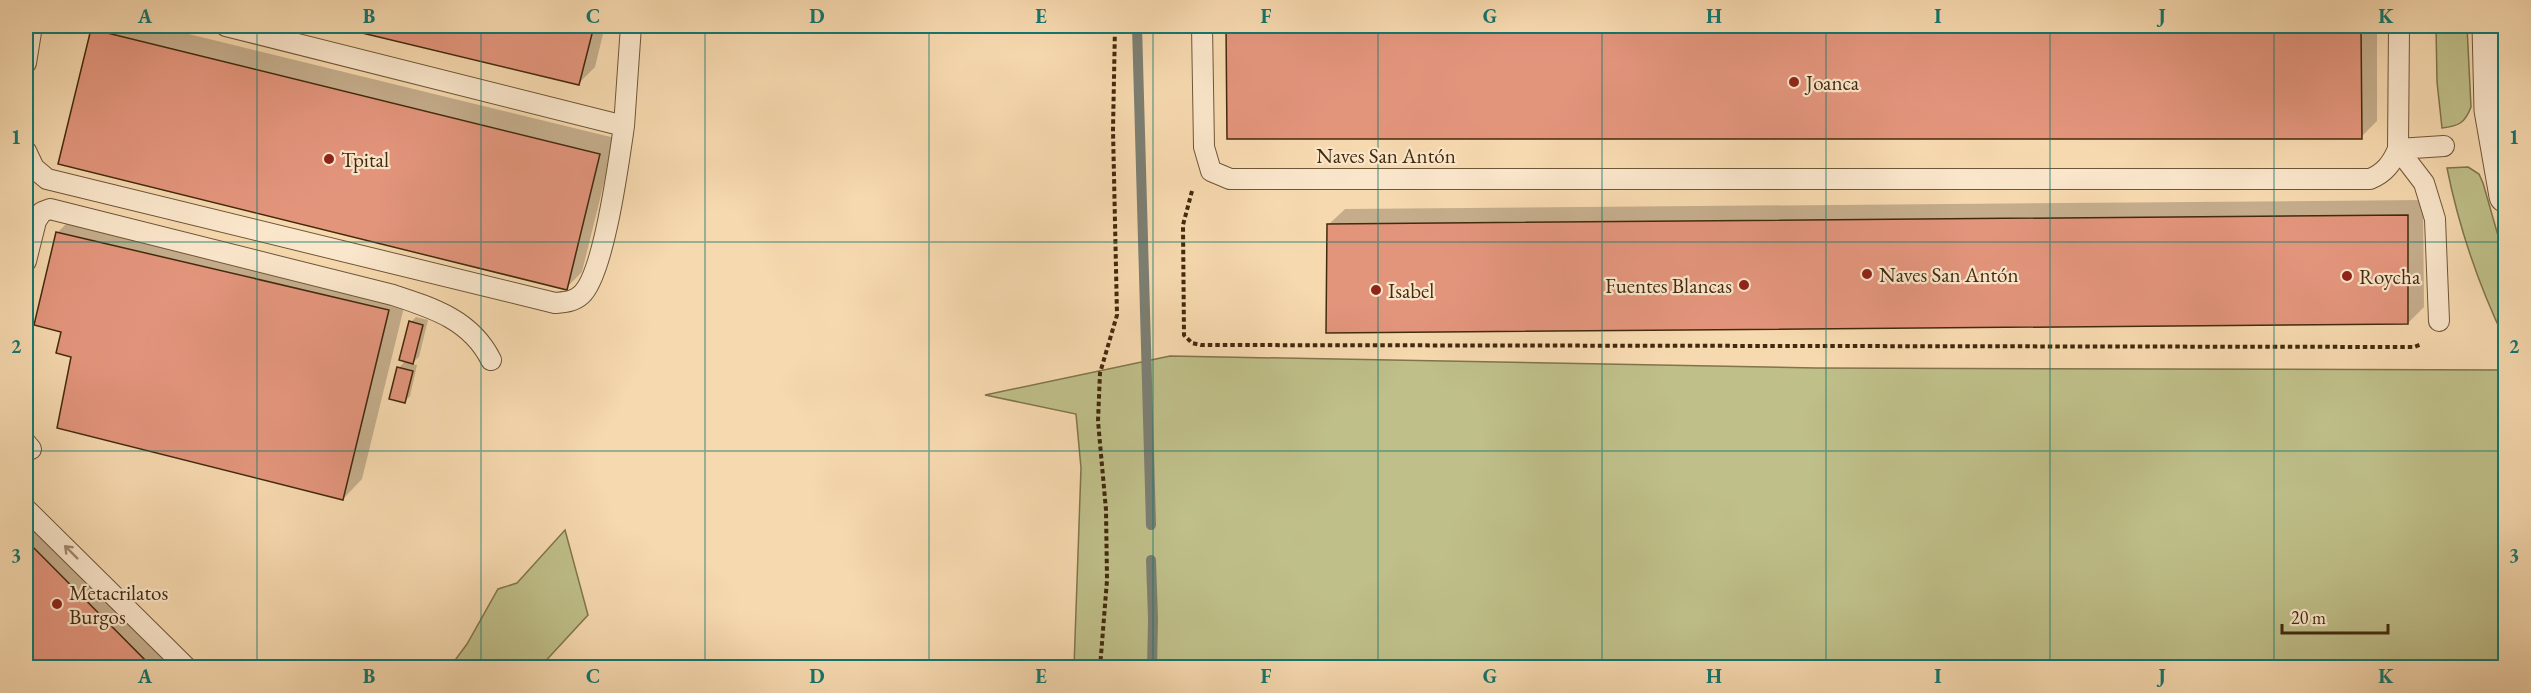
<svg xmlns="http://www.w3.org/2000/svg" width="2531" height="693" viewBox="0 0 2531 693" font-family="'EB Garamond',serif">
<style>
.green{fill:#bfbf89;stroke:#80744b;stroke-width:1.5}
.shadow{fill:#0003}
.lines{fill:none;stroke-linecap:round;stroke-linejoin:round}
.stream{stroke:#7c7f73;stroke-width:10}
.building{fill:#e3957c;stroke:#422a0d;stroke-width:1.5}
.service-casing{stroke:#6f5636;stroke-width:22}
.minor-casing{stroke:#6f5636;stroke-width:35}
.path{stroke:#422a0d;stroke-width:4;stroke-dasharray:4.5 3;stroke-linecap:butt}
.service{stroke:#fae6cb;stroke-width:20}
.minor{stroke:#fae6cb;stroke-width:33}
.oneway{stroke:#9e886c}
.grid{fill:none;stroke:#0f766e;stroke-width:1.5;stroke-opacity:0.55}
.poi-dot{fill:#8f2418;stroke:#fae6cb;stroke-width:2}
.labels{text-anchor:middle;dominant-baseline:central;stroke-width:4.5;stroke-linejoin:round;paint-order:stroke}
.poi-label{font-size:21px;fill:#422a0d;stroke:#fae6cb;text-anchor:start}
.street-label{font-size:21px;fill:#422a0d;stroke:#fae6cb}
.neatline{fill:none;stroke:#0f766e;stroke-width:2}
.grid-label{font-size:20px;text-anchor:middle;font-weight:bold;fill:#0f766e}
</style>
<rect width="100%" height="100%" fill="#f7d9af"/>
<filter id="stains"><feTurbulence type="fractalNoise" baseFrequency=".00333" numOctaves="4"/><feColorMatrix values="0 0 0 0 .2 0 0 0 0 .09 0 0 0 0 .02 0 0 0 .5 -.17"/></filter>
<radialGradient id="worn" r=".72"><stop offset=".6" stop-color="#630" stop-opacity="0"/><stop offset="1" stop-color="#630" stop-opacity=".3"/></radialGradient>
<path class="green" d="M2436,26H2467L2471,107C2465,123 2459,126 2442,128L2437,82Z
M2468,167L2479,174L2483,183L2505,260V340C2479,286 2459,228 2447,168Z
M1170,356L1816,368L2505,370V667H1074L1081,468L1076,414L985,395Z
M565,530L588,615L540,667H450L467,644L498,589L517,583Z"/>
<path class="shadow" d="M97,26H156L615,138L582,272L566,288L92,30Z
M339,26H605L595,67L579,83Z
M1228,26H2377V121L2361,137H1229Z
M2423,200L2424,307L2408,323L1328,225L1345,209Z
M77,213L408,291L362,479L343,499L73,356L62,330L36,324L58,232Z
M416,317L428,320L419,357L411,364L417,365L410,396L404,402L399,368L406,360L411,322Z
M26,514L176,668H26Z"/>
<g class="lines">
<path class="stream" d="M1137,26L1151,525
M1151,560L1153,619L1152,668"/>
</g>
<path class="building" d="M333,26H594L579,85Z
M1226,26H2361L2362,139H1227Z
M91,29L600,154L567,290L58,164Z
M2408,215V324L1326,333L1327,224Z
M56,232L389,310L343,500L57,428L71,357L56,353L61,332L34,325Z
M409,321L423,325L413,364L399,360Z
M397,367L413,371L405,403L389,399Z
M26,540L153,668H26Z"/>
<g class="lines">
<defs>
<path id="service" d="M1202,26L1204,147L1211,171L1230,179H2370C2385,173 2392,163 2398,149L2399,26
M26,63L32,26
M624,126L631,26
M2398,149L2424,183L2435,219L2439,321
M2398,149L2444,146
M26,151L34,168L47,179L555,303C565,302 573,302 581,295C604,275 619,160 624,126L226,26
M26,218L36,221L42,212L50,209L393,295C433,308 471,320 491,360
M26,261L36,221
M26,443L31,449
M26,509L187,668"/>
<path id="minor" d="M2489,26L2491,110L2506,196"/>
</defs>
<use href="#service" class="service-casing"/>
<use href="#minor" class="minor-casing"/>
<path class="path" d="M1192,191L1183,225L1184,335L1192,343L1201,345L2414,347L2422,344
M1100,668L1107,580L1106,510L1098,421L1100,373L1117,315L1113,130L1115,26"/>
<use href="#service" class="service"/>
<use href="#minor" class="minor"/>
</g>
<defs><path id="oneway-shaft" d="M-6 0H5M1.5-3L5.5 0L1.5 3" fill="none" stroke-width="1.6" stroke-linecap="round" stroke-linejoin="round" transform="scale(1.5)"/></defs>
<use class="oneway" href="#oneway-shaft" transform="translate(71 552) rotate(-135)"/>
<path class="grid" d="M257,26V668M481,26V668M705,26V668M929,26V668M1153,26V668M1378,26V668M1602,26V668M1826,26V668M2050,26V668M2274,26V668M26,242H2506M26,451H2506"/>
<g class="poi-dot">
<circle cx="1794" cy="82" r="6"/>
<circle cx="329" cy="159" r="6"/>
<circle cx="1867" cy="274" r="6"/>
<circle cx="2347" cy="276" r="6"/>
<circle cx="1744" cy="285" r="6"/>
<circle cx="1376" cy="290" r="6"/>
<circle cx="57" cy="604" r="6"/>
</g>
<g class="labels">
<g class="poi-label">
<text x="1806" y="82">Joanca</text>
<text x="341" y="159">Tpital</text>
<text x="1879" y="274">Naves San Antón</text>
<text x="2359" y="276">Roycha</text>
<text x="1732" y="285" text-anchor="end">Fuentes Blancas</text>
<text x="1388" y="290">Isabel</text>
<text x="69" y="592">Metacrilatos<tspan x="69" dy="24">Burgos</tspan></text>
</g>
<g class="street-label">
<text x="1386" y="155">Naves San Antón</text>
</g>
</g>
<rect width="2531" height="693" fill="none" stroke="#f7d9af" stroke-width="66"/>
<path d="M2282 624v9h106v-9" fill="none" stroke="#422a0d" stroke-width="3"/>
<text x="2291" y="624" font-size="18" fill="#422a0d" stroke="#fae6cb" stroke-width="4.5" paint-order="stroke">20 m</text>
<rect x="33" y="33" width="2465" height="627" class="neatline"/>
<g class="grid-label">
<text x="145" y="23">A</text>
<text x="369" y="23">B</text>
<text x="593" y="23">C</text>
<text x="817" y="23">D</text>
<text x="1041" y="23">E</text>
<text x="1266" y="23">F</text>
<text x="1490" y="23">G</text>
<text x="1714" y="23">H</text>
<text x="1938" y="23">I</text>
<text x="2162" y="23">J</text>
<text x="2386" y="23">K</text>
<text x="16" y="144">1</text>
<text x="2514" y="144">1</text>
<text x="16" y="353">2</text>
<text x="2514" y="353">2</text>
<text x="16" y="562">3</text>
<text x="2514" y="562">3</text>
<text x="145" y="683">A</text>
<text x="369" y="683">B</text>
<text x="593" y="683">C</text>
<text x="817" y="683">D</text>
<text x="1041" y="683">E</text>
<text x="1266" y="683">F</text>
<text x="1490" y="683">G</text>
<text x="1714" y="683">H</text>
<text x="1938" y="683">I</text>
<text x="2162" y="683">J</text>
<text x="2386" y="683">K</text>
</g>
<rect width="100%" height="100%" filter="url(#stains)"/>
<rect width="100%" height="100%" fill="url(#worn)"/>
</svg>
